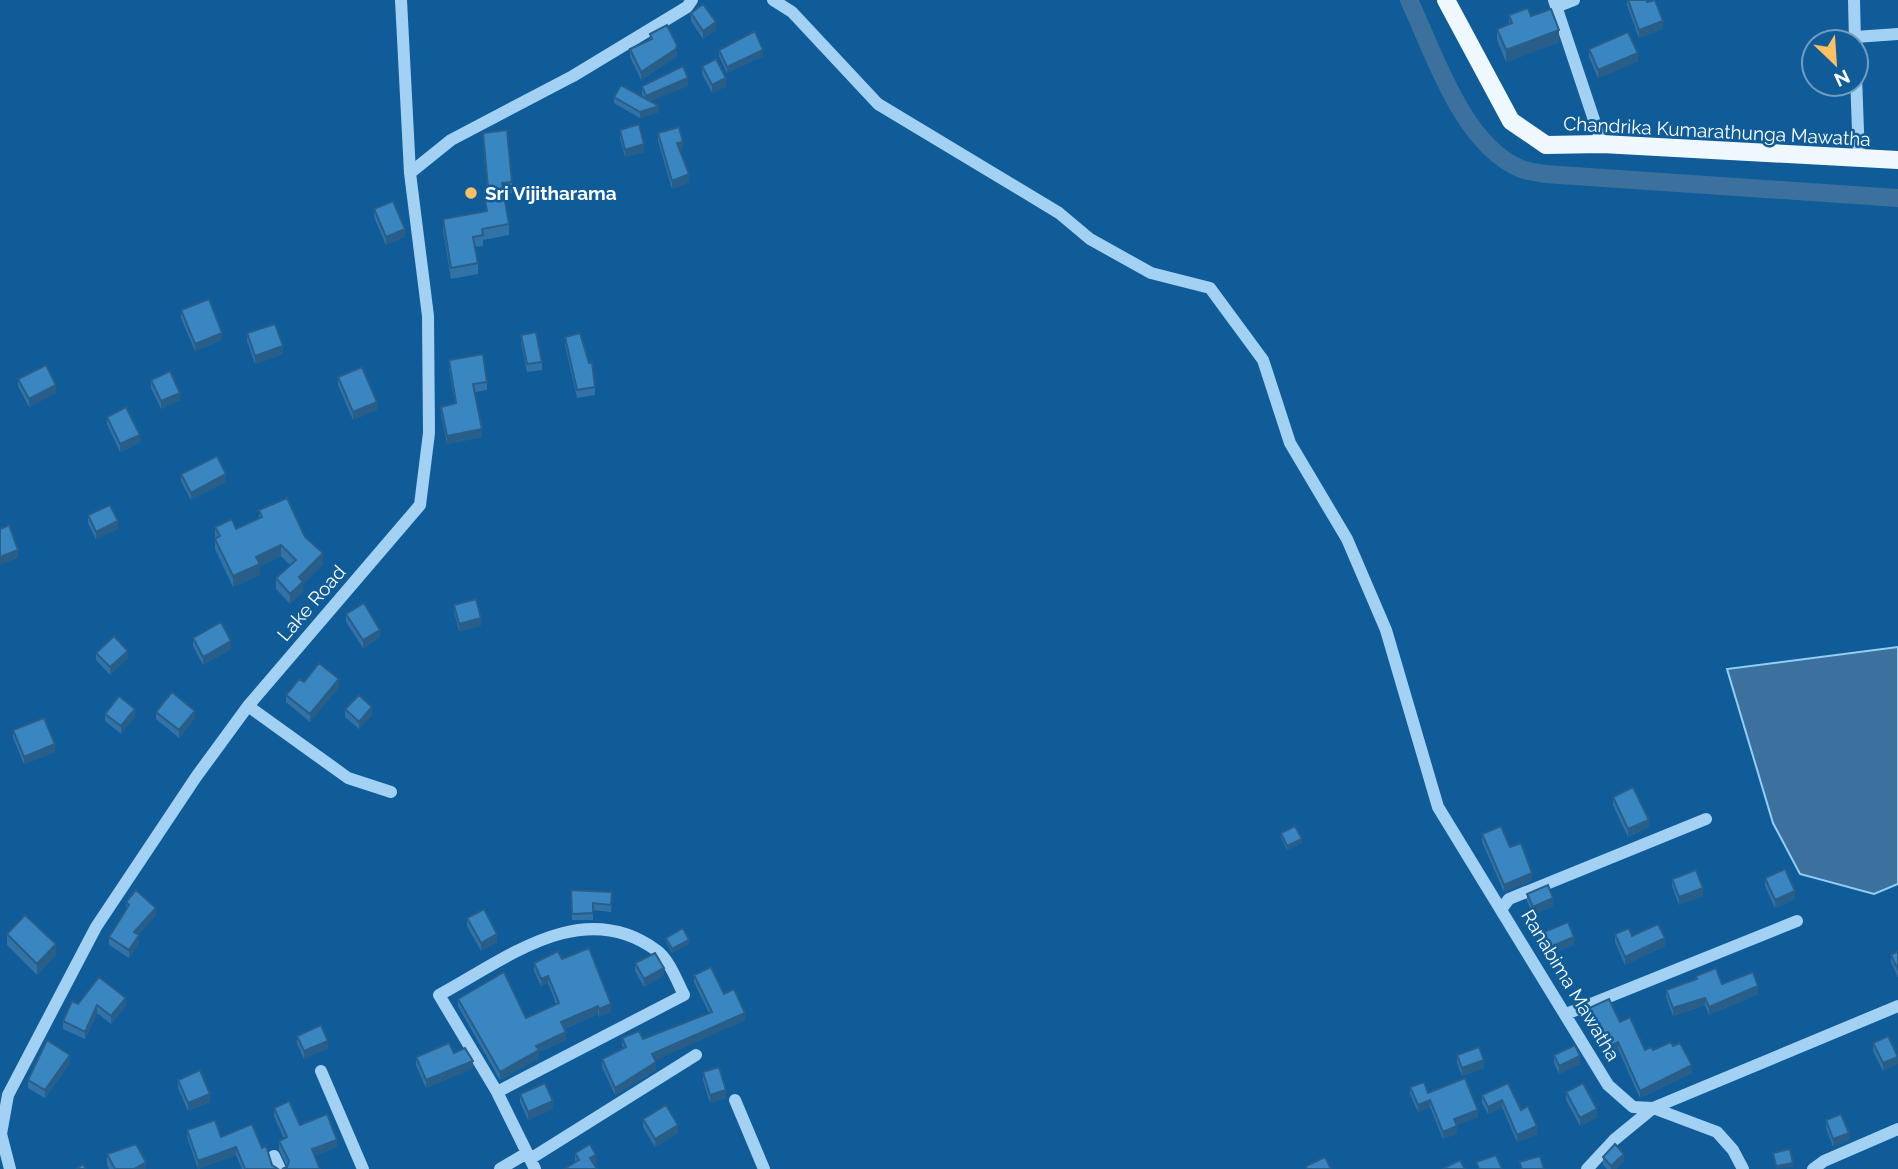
<svg xmlns="http://www.w3.org/2000/svg" width="1898" height="1169" viewBox="0 0 1898 1169" font-family="Raleway,sans-serif">
<style>
.water{fill:#3b719c;stroke:#93cef7;stroke-width:2}
.lines{fill:none;stroke-linecap:round;stroke-linejoin:round}
.canal{stroke:#3b719c;stroke-width:18}
.minor{stroke:#a2d1f4;stroke-width:12}
.major{stroke:#eff7ff;stroke-width:18}
.wall{fill:#3173a6}
.shaded-wall{fill:#285e87}
.building{fill:#3986c1;stroke:#285e87;stroke-width:2}
.poi-dot{fill:#ffc065;stroke:#105c98;stroke-width:2.5}
.labels{text-anchor:middle;dominant-baseline:central;stroke-width:5;stroke-linejoin:round;paint-order:stroke}
.street-label{font-size:19px;fill:#fff;stroke:#105c98}
.poi-label{font-size:19px;font-weight:bold;fill:#fff;stroke:#105c98;text-anchor:start}
</style>
<rect width="100%" height="100%" fill="#105c98"/>
<path class="water" d="M1898,647V884L1874,894L1800,874L1773,823L1727,669Z"/>
<g class="lines">
<path class="canal" d="M1409,0C1434,53 1462,143 1519,168C1527,172 1537,172 1545,174L1898,198"/>
<path class="minor" d="M773,0L792,12L878,104L1059,213L1090,239L1151,273L1210,288L1263,360L1290,443L1347,539L1386,630L1438,807L1608,1085L1633,1107L1653,1108L1717,1132L1733,1150L1743,1169
M1554,0L1602,144
M1854,0L1855,42
M1556,7L1574,0
M1855,37L1898,34
M1856,76L1859,158
M410,173L451,140L573,76L687,7L692,0
M248,706L348,778L391,792
M1502,908L1509,899L1706,819
M1566,1014L1797,921
M321,1071L363,1169
M497,1092L684,995C677,981 669,959 656,950C582,896 506,959 439,995L497,1092L535,1169
M735,1100L764,1169
M274,1156L280,1169
M530,1159L696,1055
M10,1169L1,1134L8,1095L96,927L196,777L248,706L420,505L429,433L428,316L410,173L401,0
M500,1169L527,1153
M1587,1169L1614,1140L1653,1108L1898,1006
M1813,1169L1824,1161L1898,1129"/>
<path class="major" d="M1446,0L1511,121L1546,145L1602,144L1898,160"/>
</g>
<path class="wall" d="M1627,0H1646L1663,29L1639,38L1627,5Z
M691,13L716,30L703,39L691,21Z
M1509,15L1531,16L1559,42L1506,62L1497,40V29L1509,24Z
M650,34L677,52L676,57L641,80L630,57V49L650,40Z
M1589,49L1638,61L1598,78L1589,57Z
M719,50L763,56L727,73L719,56Z
M702,66L726,86L712,93L702,74Z
M642,86H688L650,101L659,112L640,118L614,103V97H643L642,94Z
M620,130L644,152L625,157L620,138Z
M483,133L512,182V193L504,194L509,224V235L483,240V246L475,247L478,263V274L451,279L443,230V219L486,212L485,200L488,199L483,144Z
M658,133L683,149L679,150L689,182L672,189L658,141Z
M374,209L405,237L386,245L374,217Z
M181,310L222,340L195,351L181,318Z
M247,333L283,354L255,364L247,341Z
M521,335L542,362V370L527,372L521,343Z
M565,337L595,387V395L577,398L565,345Z
M449,360L487,382V390L475,392L482,437L447,444L441,414V407L455,404L449,368Z
M338,377L377,410L353,420L338,385Z
M18,379L56,393L29,407L18,386Z
M151,380L180,400L161,409L151,388Z
M107,417L140,442L120,452L107,424Z
M181,474L226,482L191,500L181,481Z
M259,510L305,537L323,564L303,584V592L290,604L276,589V578L290,565L281,556L260,566V575L233,587L215,549V527L236,529L259,518Z
M88,515L118,529L96,539L88,523Z
M454,605L481,626L459,631L454,612Z
M346,614L380,637L363,648L346,622Z
M193,638L231,649L203,665L193,646Z
M96,653L128,658L110,675L96,660Z
M304,682L339,687L310,722L286,702V695Z
M345,709L372,715L359,729L345,717Z
M156,712L195,718L179,738L156,719Z
M105,714L135,716L121,734L105,721Z
M13,730L55,752L24,764L13,738Z
M1613,797L1649,827L1628,837L1613,805Z
M1281,833L1302,843L1287,850L1281,837Z
M1482,834L1532,880L1504,892L1482,842Z
M1765,878L1795,899L1775,908L1765,886Z
M1672,879L1703,896L1679,905L1672,886Z
M571,890L612,899L611,912L593,910V920H572Z
M1527,894L1553,906L1533,915L1527,901Z
M126,902L156,915L138,935L139,943L129,958L109,945V937L126,909Z
M467,918L497,942L481,951L467,926Z
M1544,932L1574,945L1550,954L1544,940Z
M7,934L56,955L37,975L7,945Z
M1615,934L1632,936L1665,946L1625,965L1615,942Z
M666,938L689,944L672,953L666,941Z
M1898,951V978L1891,962V955Z
M562,959L611,1012L599,1017L598,1014L564,1029L566,1040L539,1052V1058L500,1080L458,1006V999L526,1018L556,1004L548,983L541,986L534,971V963Z
M635,963L664,975L644,987L635,971Z
M694,975L724,994L745,1020L655,1060L656,1070L615,1095L602,1067V1059L624,1049L622,1045V1038L643,1039L709,1013L694,982Z
M1696,976L1722,984L1758,994L1709,1015L1705,1005L1673,1016L1666,997V990L1696,980Z
M78,1004L126,1005L111,1024L97,1013L85,1039L63,1029V1021Z
M1587,1009L1620,1022L1645,1050H1653L1673,1046L1692,1073L1640,1098L1618,1049L1610,1053L1600,1031L1595,1033L1587,1017Z
M297,1036L328,1048L304,1059L297,1043Z
M1888,1036L1883,1071L1873,1051V1043Z
M454,1053L473,1068L426,1088L416,1065V1057Z
M1457,1055L1484,1068L1462,1076L1457,1063Z
M1554,1055L1580,1064L1559,1074L1554,1063Z
M70,1063L45,1098L28,1088V1080Z
M703,1072L726,1098L710,1103L703,1080Z
M178,1080L210,1102L188,1111L178,1088Z
M1508,1083L1521,1110L1537,1134L1517,1142L1502,1107L1488,1114L1482,1103V1095Z
M1410,1087L1428,1093L1478,1117L1457,1125V1133L1443,1139L1430,1107L1418,1112L1410,1094Z
M1566,1092L1597,1117L1580,1126L1566,1100Z
M520,1094L553,1109L528,1120L520,1102Z
M274,1108L300,1125L337,1147L287,1167L279,1149V1141L284,1139L274,1116Z
M643,1119L678,1133L655,1147L643,1127Z
M1826,1120L1849,1140L1833,1147L1826,1128Z
M187,1130L221,1137L262,1148L272,1165L278,1169H242L236,1155L198,1169L187,1137Z
M575,1153L595,1166L575,1163Z
M107,1154L146,1169H109L107,1165Z
M1603,1157L1624,1161L1616,1169H1607L1603,1165Z"/>
<path class="shaded-wall" d="M1663,21V29L1639,38V30Z
M716,22V30L703,39V31Z
M1559,30V42L1506,62V50Z
M677,45L676,57L641,80V72Z
M763,50V56L727,73V67Z
M1638,53V61L1598,78V70Z
M688,78V86L646,103V96Z
M726,78V86L712,93V85Z
M659,106V112L640,118V112Z
M683,142V149L677,151V143Z
M644,144V152L625,157V150Z
M689,174V182L672,189V181Z
M405,229V237L386,245V237Z
M222,333V340L195,351V344Z
M283,346V354L255,364V356Z
M56,385V393L29,407V399Z
M180,393V400L161,409V401Z
M377,402V410L353,420V412Z
M482,429V437L447,444V436Z
M140,435V442L120,452V444Z
M226,474V482L191,500V493Z
M118,521V529L96,539V532Z
M281,545V556L260,566V575L233,587V576L256,557Z
M18,550V558L0,565V557Z
M323,553V564L303,584V592L290,604V594L299,577Z
M481,618V626L459,631V624Z
M380,630V637L363,648V640Z
M231,641V649L203,665V657Z
M128,651V658L110,675V667Z
M339,679V687L310,722V714Z
M372,707V715L359,729V722Z
M135,709V716L121,734V726Z
M195,711V718L179,738V730Z
M55,744V752L24,764V757Z
M1649,820V827L1628,837V829Z
M1302,839V843L1287,850V846Z
M1532,873V880L1504,892V885Z
M1703,888V896L1679,905V897Z
M1795,891V899L1775,908V900Z
M1553,898V906L1533,915V907Z
M156,908V915L134,940V932Z
M497,934V942L481,951V943Z
M139,935V943L129,958V950Z
M1574,937V945L1550,954V947Z
M1665,938V946L1625,965V957Z
M689,940V944L672,953V949Z
M56,944V955L37,975V964Z
M664,968V975L644,987V979Z
M548,976V983L541,986V979Z
M1758,986V994L1709,1015V1007Z
M126,998V1005L111,1024V1016Z
M1705,998V1005L1673,1016V1008Z
M611,1004V1012L599,1017V1009Z
M97,1005V1013L85,1039V1032Z
M598,1006V1014L561,1030V1022Z
M745,1013V1020L652,1062V1054Z
M1600,1024V1031L1595,1033V1026Z
M566,1032V1040L539,1052V1058L500,1080V1072L536,1046Z
M328,1041V1048L304,1059V1051Z
M1618,1042V1049L1610,1053V1046Z
M70,1055V1063L45,1098V1090Z
M1580,1056V1064L1559,1074V1066Z
M1898,1057V1064L1883,1071V1063Z
M1484,1060V1068L1462,1076V1068Z
M473,1061V1068L426,1088V1080Z
M656,1062V1070L615,1095V1088Z
M1692,1065V1073L1640,1098V1091Z
M726,1090V1098L710,1103V1095Z
M210,1094V1102L188,1111V1103Z
M1430,1100V1107L1418,1112V1105Z
M1502,1100V1107L1488,1114V1107Z
M553,1101V1109L528,1120V1112Z
M1597,1109V1117L1580,1126V1118Z
M1478,1110V1117L1454,1126V1119Z
M678,1125V1133L655,1147V1139Z
M1457,1126V1133L1443,1139V1132Z
M1537,1126V1134L1517,1142V1135Z
M1849,1133V1140L1833,1147V1139Z
M337,1140V1147L312,1157V1149Z
M236,1147V1155L198,1169V1161Z
M1624,1154V1161L1616,1169H1611V1166Z
M596,1155V1166L590,1158Z
M146,1162V1169H134Z
M1793,1163V1167L1776,1169V1166Z"/>
<path class="building" d="M1628,0H1646L1647,2L1655,0L1663,21L1639,30Z
M703,4L716,22L703,31L691,13Z
M1528,8L1531,16L1551,9L1559,30L1506,50L1497,29L1512,23L1509,15Z
M667,25L677,45L676,49L641,72L630,49L652,39L650,34Z
M755,31L763,50L727,67L719,50Z
M1628,32L1638,53L1598,70L1589,49Z
M716,59L726,78L712,85L702,66Z
M683,66L688,78L646,96L642,86Z
M621,85L659,106L640,112L614,97Z
M639,124L644,144L625,150L620,130Z
M679,127L683,142L677,143L689,174L672,181L658,133Z
M507,130L512,182L502,183L509,224L482,229L483,235L473,237L478,263L451,268L443,219L487,211L485,200L489,199L483,133Z
M393,201L405,229L386,237L374,209Z
M209,299L222,333L195,344L181,310Z
M275,324L283,346L255,356L247,333Z
M536,332L542,362L527,364L521,335Z
M580,333L589,363L592,362L595,387L577,390L565,337Z
M483,354L487,382L473,384L482,429L447,436L441,407L456,403L449,360Z
M46,365L56,385L29,399L18,379Z
M362,367L377,402L353,412L338,377Z
M170,371L180,393L161,401L151,380Z
M126,407L140,435L120,444L107,417Z
M217,456L226,474L191,493L181,474Z
M287,498L305,537L323,553L299,577L303,582L290,594L276,578L296,560L281,545L256,557L260,564L233,576L215,539L220,536L215,527L232,519L236,529L262,517L259,510Z
M110,505L118,521L96,532L88,515Z
M9,525L18,550L0,557V529Z
M476,599L481,618L459,624L454,605Z
M364,603L380,630L363,640L346,614Z
M221,622L231,641L203,657L193,638Z
M114,636L128,651L110,667L96,653Z
M319,663L339,679L310,714L286,695L299,679L304,682Z
M172,692L195,711L179,730L156,712Z
M359,695L372,707L359,722L345,709Z
M119,696L135,709L121,726L105,714Z
M44,718L55,744L24,757L13,730Z
M1633,787L1649,820L1628,829L1613,797Z
M1295,826L1302,839L1287,846L1281,833Z
M1501,826L1510,847L1521,843L1532,873L1504,885L1482,834Z
M1785,869L1795,891L1775,900L1765,878Z
M1696,870L1703,888L1679,897L1672,879Z
M1548,885L1553,898L1533,907L1527,894Z
M136,890L156,908L134,932L139,935L129,950L109,937L129,905L126,902Z
M571,890L612,892L611,905L593,903V913L572,914Z
M484,909L497,934L481,943L467,918Z
M25,915L56,944L37,964L7,934Z
M1568,922L1574,937L1550,947L1544,932Z
M1658,924L1665,938L1625,957L1615,934L1629,928L1632,936Z
M683,928L689,940L672,949L666,938Z
M589,948L611,1004L599,1009L598,1006L561,1022L566,1032L536,1046L539,1050L500,1072L458,999L504,972L526,1018L559,1003L548,976L541,979L534,963L558,951L562,959Z
M1898,951V970L1891,955Z
M655,953L664,968L644,979L635,963Z
M711,967L724,994L734,989L745,1013L652,1054L656,1062L615,1088L602,1059L626,1047L622,1038L639,1031L643,1039L712,1012L694,975Z
M1716,968L1722,984L1753,972L1758,986L1709,1007L1705,998L1673,1008L1666,990L1697,979L1696,976Z
M99,977L126,998L111,1016L97,1005L85,1032L63,1021L72,1001L78,1004Z
M1609,999L1620,1022L1630,1017L1645,1050L1651,1047L1653,1050L1671,1042L1673,1046L1680,1043L1692,1065L1640,1091L1618,1042L1610,1046L1600,1024L1595,1026L1587,1009Z
M321,1025L328,1041L304,1051L297,1036Z
M1888,1036L1898,1057L1883,1063L1873,1043Z
M47,1040L70,1055L45,1090L28,1080Z
M449,1043L454,1053L465,1048L473,1061L426,1080L416,1057Z
M1575,1045L1580,1056L1559,1066L1554,1055Z
M1479,1047L1484,1060L1462,1068L1457,1055Z
M719,1067L726,1090L710,1095L703,1072Z
M200,1070L210,1094L188,1103L178,1080Z
M1465,1078L1478,1110L1454,1119L1457,1126L1443,1132L1430,1100L1418,1105L1410,1087L1424,1082L1428,1093Z
M545,1083L553,1101L528,1112L520,1094Z
M1508,1083L1521,1110L1528,1106L1537,1126L1517,1135L1502,1100L1488,1107L1482,1095Z
M1583,1083L1597,1109L1580,1118L1566,1092Z
M289,1101L300,1125L327,1114L337,1140L312,1149L320,1169H282L287,1167L289,1161L279,1141L287,1137L274,1108Z
M666,1105L678,1125L655,1139L643,1119Z
M1841,1114L1849,1133L1833,1139L1826,1120Z
M215,1120L221,1137L252,1124L262,1148L266,1146L272,1165L278,1169H245L236,1147L198,1161L187,1130Z
M136,1144L146,1162L134,1169H115L107,1154Z
M590,1144L596,1155L590,1158L597,1169H564L579,1160L575,1153Z
M1615,1144L1624,1154L1611,1166L1603,1157Z
M1790,1149L1793,1163L1776,1166L1773,1153Z
M1496,1155L1502,1169H1479L1476,1162Z
M1540,1156L1544,1169H1522L1519,1162Z
M1325,1157L1331,1169H1307L1306,1166Z
M1460,1160L1465,1169H1442Z
M83,1164L86,1169H76Z"/>
<circle class="poi-dot" cx="471" cy="193" r="7"/>
<g class="labels">
<g class="street-label">
<text transform="translate(1717 131) rotate(3)">Chandrika Kumarathunga Mawatha</text>
<text transform="translate(311 603) rotate(-49)">Lake Road</text>
<text transform="translate(1571 985) rotate(59)">Ranabima Mawatha</text>
</g>
<g class="poi-label">
<text x="485" y="193">Sri Vijitharama</text>
</g>
</g>
<g transform="translate(1835 63) rotate(155)"><circle r="33" fill="#105c98" stroke="#709dc1" stroke-width="2"/>
<path d="M0-5L12 26L0 18L-12 26Z" fill="#ffc065"/>
<text y="-10" font-size="19" font-weight="bold" text-anchor="middle" fill="#ffffff">N</text>
</g>
</svg>
